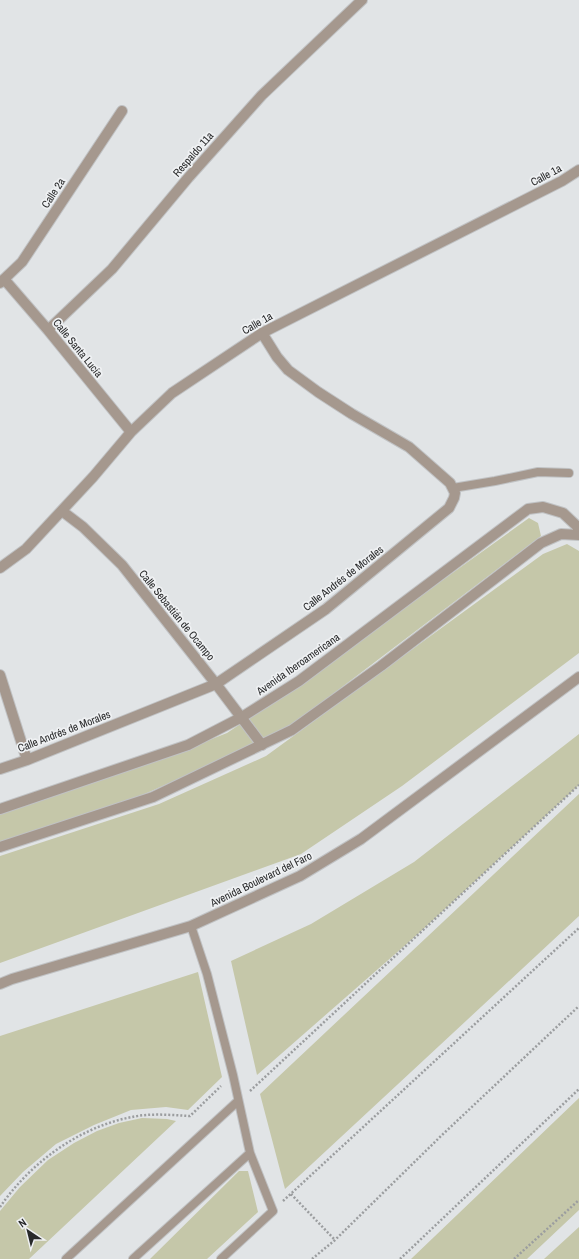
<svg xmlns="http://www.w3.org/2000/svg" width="579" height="1259" viewBox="0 0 579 1259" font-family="'Archivo Narrow',sans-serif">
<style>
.green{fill:#c5c7a9}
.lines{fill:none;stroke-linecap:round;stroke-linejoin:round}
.service-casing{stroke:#c0c2c4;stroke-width:10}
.minor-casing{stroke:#c0c2c4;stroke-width:12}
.tertiary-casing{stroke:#c0c2c4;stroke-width:12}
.path{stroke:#9b9d9f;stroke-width:2.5;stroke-dasharray:2 2;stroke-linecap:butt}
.service{stroke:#a5988e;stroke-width:8}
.minor{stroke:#a5988e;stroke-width:10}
.tertiary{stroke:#a5988e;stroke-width:10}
.labels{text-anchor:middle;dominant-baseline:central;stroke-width:3.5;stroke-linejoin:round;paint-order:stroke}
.street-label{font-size:11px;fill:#28292a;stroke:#eff1f3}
</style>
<rect width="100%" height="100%" fill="#e1e4e6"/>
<path class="green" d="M529,518L538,523L541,536L288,728L256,744L138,797L0,842V811L189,748L227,733L267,706Z
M567,544L579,551V653L402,786L301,854L0,963V856L159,804L266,756L543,554Z
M579,734V785L418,934L257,1075L231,961L311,924L414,862Z
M579,794V916L285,1189L260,1094Z
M198,972L222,1077L188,1110L166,1107L131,1110L94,1125L56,1144L23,1172L0,1196V1036Z
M579,1098V1210L527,1259H411Z
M142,1118L167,1119L176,1121L29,1259H0V1211L20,1187L48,1160L74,1143L97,1131L119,1123Z
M239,1171H248L258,1212L207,1259H150Z
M579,1227V1259H544Z"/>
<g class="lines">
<defs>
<path id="service" d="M453,488L495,481L538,472L569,473
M191,926L207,974L233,1075L250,1153L273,1211L221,1259
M66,1259L238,1101
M133,1259L250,1153"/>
<path id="minor" d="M4,279L48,330L131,432
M0,283L22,262L122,111
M48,330L112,269L188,178L262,95L362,0
M62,511L83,527L122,565L216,684L262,745
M0,568L26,549L93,477L131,432L172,393L262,333L562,181L579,170
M0,675L27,760
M0,769L27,760L216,684L326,609L449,508L454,498L455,493L450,483L409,447L352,414L318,392L288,370L277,357L262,333"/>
<path id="tertiary" d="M0,809L188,745L242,717L299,681L528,509L543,507L563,513L579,528
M0,847L153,797L292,730L381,666L541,543L561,534L579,535
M0,984L12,979L191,926L300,876L361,839L579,677"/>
</defs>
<use href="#service" class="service-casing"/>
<use href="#minor" class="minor-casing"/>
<use href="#tertiary" class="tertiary-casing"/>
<path class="path" d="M250,1091L579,785
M291,1194L335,1240
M283,1201L579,928
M0,1207C30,1163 79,1127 132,1117C150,1113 171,1115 190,1116L221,1086
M312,1259L335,1240L441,1136L579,1006
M400,1259L579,1089
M514,1259L579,1200"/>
<use href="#service" class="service"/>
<use href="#minor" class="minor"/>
<use href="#tertiary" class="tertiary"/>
</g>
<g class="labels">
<g class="street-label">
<text transform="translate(193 154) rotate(-49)">Respaldo 11a</text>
<text transform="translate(546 175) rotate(-28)">Calle 1a</text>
<text transform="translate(53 193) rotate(-57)">Calle 2a</text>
<text transform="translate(257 323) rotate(-30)">Calle 1a</text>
<text transform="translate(78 348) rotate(51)">Calle Santa Lucía</text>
<text transform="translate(343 578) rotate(-38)">Calle Andrés de Morales</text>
<text transform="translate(177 615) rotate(51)">Calle Sebastián de Ocampo</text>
<text transform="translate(298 664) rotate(-35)">Avenida Iberoamericana</text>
<text transform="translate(64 731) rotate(-21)">Calle Andrés de Morales</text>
<text transform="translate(261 879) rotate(-26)">Avenida Boulevard del Faro</text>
</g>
</g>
<g transform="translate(28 1231) rotate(325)" stroke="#eff1f3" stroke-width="3" paint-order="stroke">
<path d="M0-3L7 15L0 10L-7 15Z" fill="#28292a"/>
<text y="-6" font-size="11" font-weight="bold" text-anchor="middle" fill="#28292a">N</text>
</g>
</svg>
